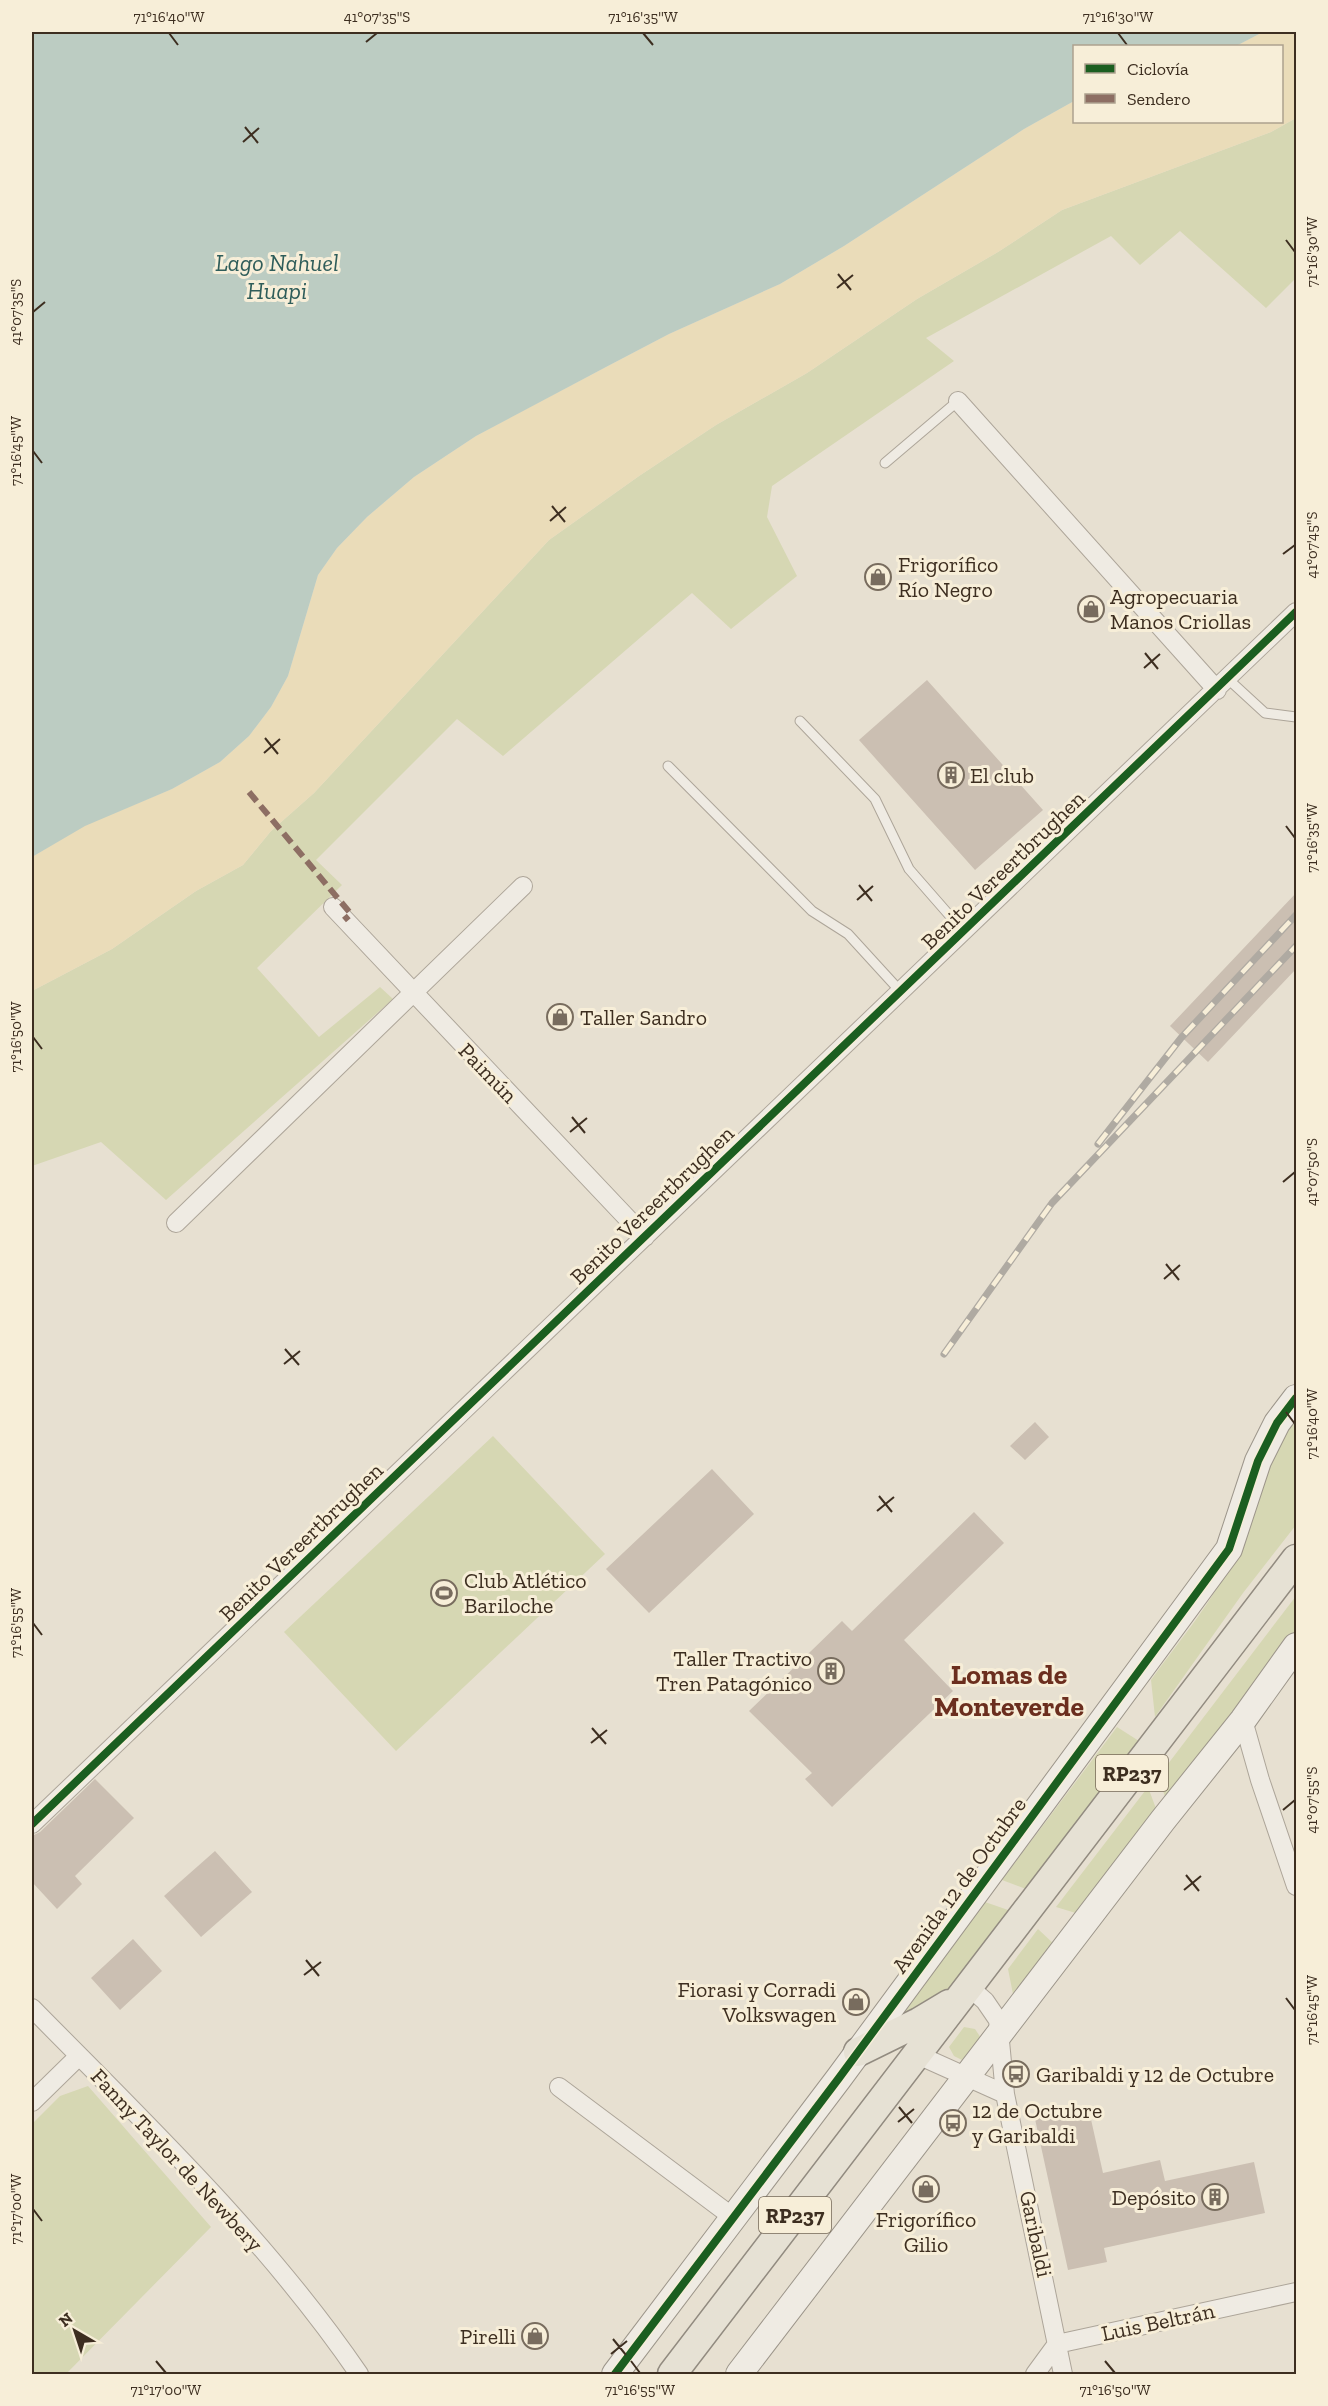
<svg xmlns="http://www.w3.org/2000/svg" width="1328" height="2406" viewBox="0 0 1328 2406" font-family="'Zilla Slab',serif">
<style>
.green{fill:#d6d7b3}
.sand{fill:#eadcb9}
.water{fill:#bcccc2}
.building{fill:#cbbfb2}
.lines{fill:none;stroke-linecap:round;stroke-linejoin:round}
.lane-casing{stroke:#ada599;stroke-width:11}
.street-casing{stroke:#ada599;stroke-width:20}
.secondary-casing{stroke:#9c958a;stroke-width:28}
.primary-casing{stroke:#928b80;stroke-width:31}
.lane{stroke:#efebe3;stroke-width:9}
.street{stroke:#efebe3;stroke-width:18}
.secondary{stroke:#efebe3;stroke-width:26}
.primary{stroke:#e6e1d4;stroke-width:28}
.rail-casing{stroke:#afaaa2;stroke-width:7}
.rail{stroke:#f7eed8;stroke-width:4.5;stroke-dasharray:14;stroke-linecap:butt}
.quiet{stroke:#8d6e63;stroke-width:6;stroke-dasharray:12 6;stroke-linecap:butt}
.cycleway-casing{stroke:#f7eed8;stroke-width:11}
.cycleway{stroke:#1b5e20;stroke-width:8}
.ticks{fill:none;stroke:#3d2e20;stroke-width:2}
.labels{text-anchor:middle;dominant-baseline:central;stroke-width:6;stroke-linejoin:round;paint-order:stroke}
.shield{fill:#f7eed8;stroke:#756857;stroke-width:1.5}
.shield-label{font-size:21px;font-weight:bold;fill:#3d2e20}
.poi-label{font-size:22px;fill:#3d2e20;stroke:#f7eed8;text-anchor:start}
.street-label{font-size:22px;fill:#3d2e20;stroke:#f7eed8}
.water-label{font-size:24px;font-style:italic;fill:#2f5d5a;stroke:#f7eed8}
.district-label{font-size:28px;font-weight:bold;fill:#6b2e1e;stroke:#f7eed8}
.neatline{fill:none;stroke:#3d2e20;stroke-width:2}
.ticks-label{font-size:15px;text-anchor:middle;fill:#3d2e20}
</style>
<rect width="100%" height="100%" fill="#e7e0d1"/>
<path class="green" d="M1296,118V278L1266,308L1180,231L1140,265L1111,236L926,338L954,361L772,486L767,517L797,576L731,629L692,593L503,756L457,719L316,860L342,885L257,968L319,1037L380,987L393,999L166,1200L101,1142L32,1166V991L112,949L196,891L243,865L271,831L314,793L549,540L639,476L716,425L807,373L917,299L998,252L1062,210L1271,132Z
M1296,1406V1525L1243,1593L1155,1717L1151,1680C1179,1641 1213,1602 1233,1558C1255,1507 1269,1454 1296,1406Z
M493,1436L605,1554L396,1751L284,1632Z
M1296,1596V1634L1167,1802L1158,1777Z
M1117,1727L1139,1741L1026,1889L1002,1880Z
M1148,1787L1158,1814L1079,1914L1056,1907Z
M985,1902L1011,1911L942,1997L891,2028Z
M1038,1929L1056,1946L1014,1999L1008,1969Z
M964,2027L975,2029L981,2038L964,2061L954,2056L949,2047Z
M88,2086L211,2227L66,2374H32V2124L60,2096Z"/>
<path class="sand" d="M1263,32H1296V118L1271,132L1062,210L998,252L917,299L807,373L716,425L639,476L549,540L314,793L271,831L243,865L196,891L112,949L32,991V857L85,825L172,789L220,762L249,736L271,707L288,676L318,575L337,548L367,517L414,477L476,436L547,398L669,334L780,284L844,246L1024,129L1074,101V122H1282V46H1236Z"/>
<path class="water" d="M32,32H1263L1236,46H1074V101L1024,129L844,246L780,284L669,334L606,367L476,436L414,477L367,517L337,548L318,575L288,676L271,707L249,736L220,762L172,789L85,826L32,857Z"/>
<path class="building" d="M927,680L1043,810L975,870L859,740Z
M1296,893V969L1208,1062L1170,1026Z
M1035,1422L1049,1437L1025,1460L1010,1446Z
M712,1469L754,1514L649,1613L606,1569Z
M974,1512L1004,1543L904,1640L953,1691L832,1807L805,1779L812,1773L749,1711L842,1621L852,1631Z
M95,1779L134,1818L75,1876L82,1884L57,1909L32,1882V1836L40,1832Z
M215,1851L252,1892L201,1937L164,1896Z
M133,1939L162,1971L120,2010L91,1978Z
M1088,2106L1103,2173L1160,2160L1165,2181L1254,2162L1265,2213L1104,2248L1107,2262L1068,2270L1035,2119Z"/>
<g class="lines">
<defs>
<path id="lane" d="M885,463L958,401
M1228,679L1265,713L1296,717
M800,721L875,799L909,869L964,932
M668,766L812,911L848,934L901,992"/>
<path id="street" d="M958,401L1217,690
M333,907L645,1237
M176,1223L523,886
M1243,1720L1260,1780L1296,1886
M32,1824L1296,612
M969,1987L985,2001L998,2020L1005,2094L1063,2374
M32,2008C147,2125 266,2238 359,2374
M918,2055L1005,2094
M559,2087L734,2218
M32,2102L79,2056
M1035,2374L1057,2344L1296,2292"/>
<path id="secondary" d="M615,2374L839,2078L1229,1549L1258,1461L1277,1423L1296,1398
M739,2374L1163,1820L1243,1720L1296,1646"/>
<path id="primary" d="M858,2052L919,2022L949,2004
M672,2374L1296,1559"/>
</defs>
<use href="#lane" class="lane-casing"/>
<use href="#street" class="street-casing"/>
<use href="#secondary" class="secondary-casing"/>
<use href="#primary" class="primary-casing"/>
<use href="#lane" class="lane"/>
<use href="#street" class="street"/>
<use href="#secondary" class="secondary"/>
<use href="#primary" class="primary"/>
<defs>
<path id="rail" d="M1098,1144L1181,1038L1296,915
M944,1354L1052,1203L1296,946"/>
</defs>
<use href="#rail" class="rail-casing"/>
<use href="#rail" class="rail"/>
<path class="quiet" d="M249,792L351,914L344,920"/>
<defs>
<path id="cycleway" d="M32,1824L1296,612
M615,2374L839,2078L1229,1549L1258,1461L1277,1423L1296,1398"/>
</defs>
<use href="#cycleway" class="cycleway-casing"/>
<use href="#cycleway" class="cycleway"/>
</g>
<path class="ticks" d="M169,33L178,45M643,33L653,45M1118,33L1127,45M366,42L377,33M245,127L258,143M243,142L259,128M1286,240L1295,252M838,274L851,290M837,288L853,275M33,312L45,302M33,451L42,463M552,506L565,522M550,521L566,507M1283,554L1295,545M1145,653L1158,669M1144,668L1160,654M265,738L278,754M264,753L280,739M1286,826L1295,838M859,885L872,901M857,900L873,886M33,1037L42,1049M572,1117L585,1133M570,1132L587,1118M1283,1182L1295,1172M1166,1264L1179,1280M1164,1279L1180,1265M285,1349L299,1365M284,1364L300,1351M1286,1412L1295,1424M879,1496L892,1512M877,1511L894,1497M33,1623L42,1635M592,1728L606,1744M591,1743L607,1730M1283,1810L1295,1800M1186,1875L1199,1891M1184,1890L1201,1876M306,1960L319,1976M304,1975L321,1962M1286,1998L1295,2010M899,2107L912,2123M898,2122L914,2109M33,2209L42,2221M613,2339L626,2355M611,2354L627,2341M156,2361L166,2373M631,2361L640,2373M1105,2361L1115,2373"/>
<defs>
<symbol id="shop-ring" viewBox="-11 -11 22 22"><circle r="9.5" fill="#f7eed8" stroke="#786c5e" stroke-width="1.5"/><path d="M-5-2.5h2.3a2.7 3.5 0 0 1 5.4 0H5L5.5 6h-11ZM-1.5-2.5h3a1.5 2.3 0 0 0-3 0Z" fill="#786c5e"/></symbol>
<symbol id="building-ring" viewBox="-11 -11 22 22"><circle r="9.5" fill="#f7eed8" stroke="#786c5e" stroke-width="1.5"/><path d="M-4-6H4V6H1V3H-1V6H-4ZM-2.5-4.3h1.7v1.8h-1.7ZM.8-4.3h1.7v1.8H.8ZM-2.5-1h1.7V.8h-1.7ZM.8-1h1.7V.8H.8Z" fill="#786c5e"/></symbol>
<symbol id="stadium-ring" viewBox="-11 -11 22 22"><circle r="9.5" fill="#f7eed8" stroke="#786c5e" stroke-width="1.5"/><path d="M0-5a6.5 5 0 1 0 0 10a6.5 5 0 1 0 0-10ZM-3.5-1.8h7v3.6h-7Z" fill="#786c5e"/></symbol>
<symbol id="bus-ring" viewBox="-11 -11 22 22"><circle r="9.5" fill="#f7eed8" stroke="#786c5e" stroke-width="1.5"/><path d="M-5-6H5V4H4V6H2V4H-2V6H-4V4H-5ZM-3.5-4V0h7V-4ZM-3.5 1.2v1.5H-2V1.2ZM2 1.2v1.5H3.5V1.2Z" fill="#786c5e"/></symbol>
</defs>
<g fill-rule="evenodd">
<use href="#shop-ring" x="863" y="562" width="30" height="30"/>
<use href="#shop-ring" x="1076" y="594" width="30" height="30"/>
<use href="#building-ring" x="936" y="760" width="30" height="30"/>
<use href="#shop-ring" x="545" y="1002" width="30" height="30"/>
<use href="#stadium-ring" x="429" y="1578" width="30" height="30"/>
<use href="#building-ring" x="816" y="1656" width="30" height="30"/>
<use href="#shop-ring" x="841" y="1987" width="30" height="30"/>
<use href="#bus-ring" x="1001" y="2059" width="30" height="30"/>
<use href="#bus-ring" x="938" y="2108" width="30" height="30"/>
<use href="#shop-ring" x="911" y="2174" width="30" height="30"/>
<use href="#building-ring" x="1200" y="2182" width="30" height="30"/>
<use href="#shop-ring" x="520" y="2321" width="30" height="30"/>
</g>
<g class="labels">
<g class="shield">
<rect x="1096" y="1755" width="72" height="36" rx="4.5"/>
<rect x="759" y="2197" width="72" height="36" rx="4.5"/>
</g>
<g class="shield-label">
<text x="1132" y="1773">RP237</text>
<text x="795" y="2215">RP237</text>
</g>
<g class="poi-label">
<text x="898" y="564">Frigorífico<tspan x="898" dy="25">Río Negro</tspan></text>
<text x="1110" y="596">Agropecuaria<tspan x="1110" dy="25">Manos Criollas</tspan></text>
<text x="970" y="775">El club</text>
<text x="580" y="1017">Taller Sandro</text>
<text x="464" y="1580">Club Atlético<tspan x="464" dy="25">Bariloche</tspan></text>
<text x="812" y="1658" text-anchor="end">Taller Tractivo<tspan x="812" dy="25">Tren Patagónico</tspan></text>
<text x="836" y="1989" text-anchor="end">Fiorasi y Corradi<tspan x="836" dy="25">Volkswagen</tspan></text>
<text x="1036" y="2074">Garibaldi y 12 de Octubre</text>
<text x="972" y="2110">12 de Octubre<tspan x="972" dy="25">y Garibaldi</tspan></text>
<text x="1196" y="2197" text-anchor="end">Depósito</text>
<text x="926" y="2219" text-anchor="middle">Frigorífico<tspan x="926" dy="25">Gilio</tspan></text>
<text x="516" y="2336" text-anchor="end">Pirelli</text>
</g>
<g class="street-label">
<text transform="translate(1003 870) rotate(-44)">Benito Vereertbrughen</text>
<text transform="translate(488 1073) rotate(46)">Paimún</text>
<text transform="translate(652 1205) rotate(-44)">Benito Vereertbrughen</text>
<text transform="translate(301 1542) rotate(-44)">Benito Vereertbrughen</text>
<text transform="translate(959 1885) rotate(-54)">Avenida 12 de Octubre</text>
<text transform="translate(177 2160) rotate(47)">Fanny Taylor de Newbery</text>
<text transform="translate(1036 2234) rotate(78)">Garibaldi</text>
<text transform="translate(1158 2322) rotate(-12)">Luis Beltrán</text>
</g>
<g class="water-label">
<text x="277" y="262">Lago Nahuel<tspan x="277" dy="28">Huapi</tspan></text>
</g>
<g class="district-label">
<text x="1009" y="1674">Lomas de<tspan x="1009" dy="32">Monteverde</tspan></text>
</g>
</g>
<rect width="1328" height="2406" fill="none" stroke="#f7eed8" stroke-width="66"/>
<rect x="1073" y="45" width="210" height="78" fill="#f7eed8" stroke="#ada18e" stroke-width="1.5"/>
<rect x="1085" y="64" width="30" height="9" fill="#1b5e20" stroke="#ada18e" stroke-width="1.5"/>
<text x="1127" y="75" font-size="18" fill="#3d2e20">Ciclovía</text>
<rect x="1085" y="94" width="30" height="9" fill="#8d6e63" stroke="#ada18e" stroke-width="1.5"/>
<text x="1127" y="105" font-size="18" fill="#3d2e20">Sendero</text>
<g transform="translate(75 2331) rotate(321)" stroke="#f7eed8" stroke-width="4.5" paint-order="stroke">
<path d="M0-4.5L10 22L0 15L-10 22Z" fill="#3d2e20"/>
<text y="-9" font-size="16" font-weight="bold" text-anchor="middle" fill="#3d2e20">N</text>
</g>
<rect x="33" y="33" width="1262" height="2340" class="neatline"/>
<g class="ticks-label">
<text x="169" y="22">71°16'40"W</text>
<text x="377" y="22">41°07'35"S</text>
<text x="643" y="22">71°16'35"W</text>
<text x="1118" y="22">71°16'30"W</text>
<text transform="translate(1312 252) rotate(-90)" y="5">71°16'30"W</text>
<text transform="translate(16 312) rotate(-90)" y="5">41°07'35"S</text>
<text transform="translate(16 451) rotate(-90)" y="5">71°16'45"W</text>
<text transform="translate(1312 545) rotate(-90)" y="5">41°07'45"S</text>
<text transform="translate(1312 838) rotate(-90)" y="5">71°16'35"W</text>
<text transform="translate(16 1037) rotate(-90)" y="5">71°16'50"W</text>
<text transform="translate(1312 1172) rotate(-90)" y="5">41°07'50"S</text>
<text transform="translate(1312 1424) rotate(-90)" y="5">71°16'40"W</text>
<text transform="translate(16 1623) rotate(-90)" y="5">71°16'55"W</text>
<text transform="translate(1312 1800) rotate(-90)" y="5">41°07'55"S</text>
<text transform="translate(1312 2010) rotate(-90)" y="5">71°16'45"W</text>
<text transform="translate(16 2209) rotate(-90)" y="5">71°17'00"W</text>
<text x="166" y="2395">71°17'00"W</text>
<text x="640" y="2395">71°16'55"W</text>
<text x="1115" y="2395">71°16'50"W</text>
</g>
</svg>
